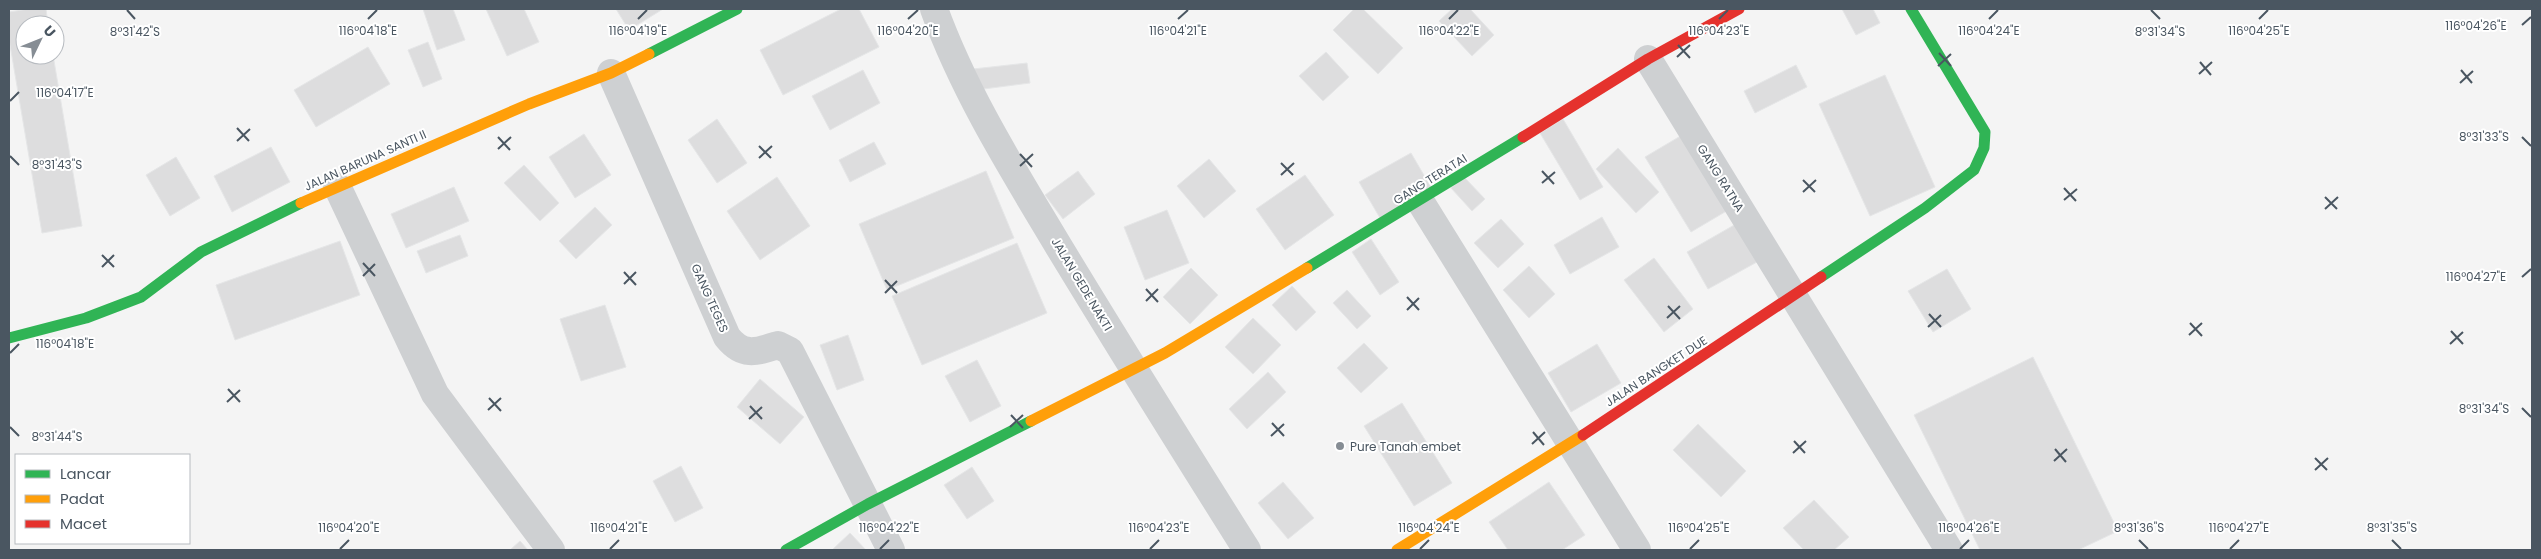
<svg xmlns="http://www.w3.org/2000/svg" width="2541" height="559" viewBox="0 0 2541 559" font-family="Poppins,sans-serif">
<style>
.building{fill:#ddddde;stroke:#e5e6e7}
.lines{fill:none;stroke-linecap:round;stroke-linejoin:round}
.street{stroke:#ced0d2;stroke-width:28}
.fast{stroke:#30b455;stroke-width:11}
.slow{stroke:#ff9f0a;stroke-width:11}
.jam{stroke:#e5322d;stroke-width:11}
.ticks{fill:none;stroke:#4a5661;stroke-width:2}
.poi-dot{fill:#868d94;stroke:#fff;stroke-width:2}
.labels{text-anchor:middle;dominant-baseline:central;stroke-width:4;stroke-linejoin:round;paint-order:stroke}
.street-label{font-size:12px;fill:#4a5661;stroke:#fff}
.poi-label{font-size:12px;fill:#4a5661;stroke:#fff;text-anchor:start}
.ticks-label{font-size:12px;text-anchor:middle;fill:#4a5661;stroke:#fff;stroke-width:4;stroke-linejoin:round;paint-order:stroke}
</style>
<rect width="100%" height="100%" fill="#f4f4f4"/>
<path class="building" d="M29,9H46L48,25H25V55H53L82,226L42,233L9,39V12Z
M423,9H453L465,40L437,50Z
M486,9H524L539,42L507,56Z
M616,9H663L629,30Z
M841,9H859L879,47L783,95L760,50Z
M1354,9H1363L1403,48L1378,74L1333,30Z
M1452,9H1470L1494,35L1472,56L1439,21Z
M1842,9H1873L1880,23L1856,35Z
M428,42L442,79L423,87L408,50Z
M368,47L390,84L316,127L294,90Z
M1326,52L1349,77L1323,101L1299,76Z
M1027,63L1030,83L976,90L973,69Z
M1796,65L1807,87L1755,113L1744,91Z
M863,70L880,103L830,130L812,96Z
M1885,75L1935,187L1870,216L1819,104Z
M717,119L747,163L717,183L688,140Z
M1563,119L1603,187L1580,200L1540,133Z
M1689,131L1735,206L1691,232L1645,157Z
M584,134L611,175L575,198L549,157Z
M874,142L886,164L850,182L839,160Z
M271,147L290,182L232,212L214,176Z
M1618,148L1659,192L1636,213L1596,169Z
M1411,153L1432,189L1380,218L1359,182Z
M176,157L200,198L170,216L146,175Z
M1209,159L1236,191L1204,218L1177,186Z
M524,165L559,203L540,221L504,183Z
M986,171L1014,238L887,290L859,224Z
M1078,171L1095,194L1063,219L1045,195Z
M1305,175L1334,215L1285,250L1256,209Z
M777,177L810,226L760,260L727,211Z
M1464,177L1485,199L1472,211L1451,188Z
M454,187L469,221L406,248L391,214Z
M595,207L612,225L576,259L559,241Z
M1167,210L1189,263L1145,280L1124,227Z
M1602,217L1619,247L1570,274L1554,245Z
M1501,219L1524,244L1498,268L1474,243Z
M1736,224L1757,262L1708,289L1687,252Z
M460,235L468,256L426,273L417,251Z
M1371,239L1399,282L1380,295L1352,252Z
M340,241L360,295L235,340L216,285Z
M1017,243L1047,313L922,365L892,296Z
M1654,258L1693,309L1664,332L1624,280Z
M1529,266L1555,294L1529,318L1503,290Z
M1191,268L1218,295L1190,324L1163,297Z
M1947,269L1971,309L1933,332L1908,291Z
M1292,286L1316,312L1296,331L1272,305Z
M1347,290L1371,316L1357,329L1333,303Z
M605,305L626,367L581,381L560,319Z
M1253,318L1281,345L1253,374L1225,347Z
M848,335L864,380L837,390L820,345Z
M1364,343L1388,368L1361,393L1337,368Z
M1597,344L1621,383L1571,412L1548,373Z
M2033,357L2118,531L2078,550H1980L1914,415Z
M977,360L1001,406L970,422L945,376Z
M1268,372L1286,392L1247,429L1229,409Z
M760,379L804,417L780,444L737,407Z
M1402,403L1452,483L1414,506L1364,426Z
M1698,424L1746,471L1721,497L1673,450Z
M681,466L703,508L675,522L653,481Z
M972,467L994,501L967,519L944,485Z
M1283,482L1314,518L1288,539L1258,503Z
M1549,482L1585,535L1562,550H1508L1489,522Z
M1814,500L1849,537L1834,550H1804L1783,528Z
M850,533L866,550H832Z
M520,541L528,550H510Z"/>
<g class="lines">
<path class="street" d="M934,9C965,94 1013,170 1059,247C1121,349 1184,450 1247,550
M1648,59L1949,550
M611,73L727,337C743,357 756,352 778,345L790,351L891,550
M337,186L435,394L551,550
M1420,201L1637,550"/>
<path class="fast" d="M649,54L737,9
M1307,268L1523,137
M1821,277L1925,208L1974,170L1984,148L1985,132L1911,9
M9,338L86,318L141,297L201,252L301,203
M786,550L868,504L1031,421"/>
<path class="slow" d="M301,203L529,104L611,73L649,54
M1031,421L1165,353L1307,268
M1397,550L1583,435"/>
<path class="jam" d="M1523,137L1648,59L1739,9
M1583,435L1821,277"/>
</g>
<path class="ticks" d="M127,10L135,19M2151,10L2160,19M368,19L377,10M638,19L647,10M908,19L918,10M1178,19L1188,10M1449,19L1458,10M1719,19L1728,10M1989,19L1998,10M2259,19L2268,10M2522,25L2531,17M1678,45L1690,58M1939,53L1951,66M1677,57L1690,45M2200,62L2211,75M1938,66L1951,54M2461,70L2472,83M2199,74L2212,62M2460,83L2473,71M10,101L19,92M237,128L249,141M498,137L510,150M2522,137L2531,146M237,141L250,129M759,146L771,158M498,149L511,137M1020,154L1032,167M10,156L19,165M759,158L772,146M1281,163L1293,175M1020,166L1033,154M1542,171L1554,184M1281,175L1294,163M1803,180L1815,192M1542,183L1555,172M2064,188L2076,201M1803,192L1816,180M2325,197L2337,209M2064,200L2077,189M2325,209L2338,197M102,255L114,267M363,263L375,276M102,267L114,255M624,272L636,285M363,276L375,264M2522,277L2531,269M885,280L897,293M624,284L636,272M1146,289L1158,302M885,293L897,281M1407,297L1419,310M1146,301L1158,289M1668,306L1680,319M1407,310L1419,298M1929,314L1941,327M1667,318L1680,306M2190,323L2202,336M1928,327L1941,315M2451,331L2463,344M2189,335L2202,323M2450,344L2463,332M10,353L19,344M228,389L240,402M489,398L501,411M227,402L240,390M750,406L762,419M2522,408L2531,417M488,410L501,398M1011,415L1023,428M749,419L762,407M1272,423L1284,436M10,427L19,436M1010,427L1023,415M1533,432L1544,445M1271,436L1284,424M1794,441L1805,453M1532,444L1545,432M2055,449L2066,462M1793,453L1806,441M2315,458L2327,470M2054,461L2067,449M2315,470L2328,458M2139,540L2148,549M2392,540L2401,549M340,549L349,540M610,549L619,540M880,549L889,540M1150,549L1159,540M1420,549L1429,540M1690,549L1699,540M1960,549L1969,540M2230,549L2239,540"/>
<circle class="poi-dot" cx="1340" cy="446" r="5"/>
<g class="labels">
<g class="street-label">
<text transform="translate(365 160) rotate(-24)">JALAN BARUNA SANTI II</text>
<text transform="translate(1721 178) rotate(58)">GANG RATNA</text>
<text transform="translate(1430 179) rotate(-32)">GANG TERATAI</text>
<text transform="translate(1082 284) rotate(59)">JALAN GEDE NAKTI</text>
<text transform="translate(710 298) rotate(66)">GANG TEGES</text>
<text transform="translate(1656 371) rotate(-33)">JALAN BANGKET DUE</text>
</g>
<g class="poi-label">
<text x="1350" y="446">Pure Tanah embet</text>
</g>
</g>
<g class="ticks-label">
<text x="2476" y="30">116°04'26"E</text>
<text x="368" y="35">116°04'18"E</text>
<text x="638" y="35">116°04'19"E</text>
<text x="908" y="35">116°04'20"E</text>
<text x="1178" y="35">116°04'21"E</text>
<text x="1449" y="35">116°04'22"E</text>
<text x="1719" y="35">116°04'23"E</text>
<text x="1989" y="35">116°04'24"E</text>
<text x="2259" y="35">116°04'25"E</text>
<text x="135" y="36">8°31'42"S</text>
<text x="2160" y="36">8°31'34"S</text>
<text x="65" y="97">116°04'17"E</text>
<text x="2484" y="141">8°31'33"S</text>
<text x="57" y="169">8°31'43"S</text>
<text x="2476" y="281">116°04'27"E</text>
<text x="65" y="348">116°04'18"E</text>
<text x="2484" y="413">8°31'34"S</text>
<text x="57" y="441">8°31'44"S</text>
<text x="2139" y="532">8°31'36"S</text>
<text x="2392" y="532">8°31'35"S</text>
<text x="349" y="532">116°04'20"E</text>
<text x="619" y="532">116°04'21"E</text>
<text x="889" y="532">116°04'22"E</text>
<text x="1159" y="532">116°04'23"E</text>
<text x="1429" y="532">116°04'24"E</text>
<text x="1699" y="532">116°04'25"E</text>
<text x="1969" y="532">116°04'26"E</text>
<text x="2239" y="532">116°04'27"E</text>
</g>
<rect width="2541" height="559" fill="none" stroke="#4a5661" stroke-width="20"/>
<rect x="15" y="454" width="175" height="90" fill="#ffffff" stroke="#b7bbc0"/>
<rect x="25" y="470" width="25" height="8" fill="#30b455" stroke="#b7bbc0"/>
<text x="60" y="479" font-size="15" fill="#4a5661">Lancar</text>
<rect x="25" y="495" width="25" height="8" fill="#ff9f0a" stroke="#b7bbc0"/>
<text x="60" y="504" font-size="15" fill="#4a5661">Padat</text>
<rect x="25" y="520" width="25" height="8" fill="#e5322d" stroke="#b7bbc0"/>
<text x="60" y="529" font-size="15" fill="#4a5661">Macet</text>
<g transform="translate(40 40) rotate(47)"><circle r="24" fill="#ffffff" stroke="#b7bbc0"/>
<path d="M0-4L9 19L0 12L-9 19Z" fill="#868d94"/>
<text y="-8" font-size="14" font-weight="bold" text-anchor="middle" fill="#4a5661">U</text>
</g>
</svg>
